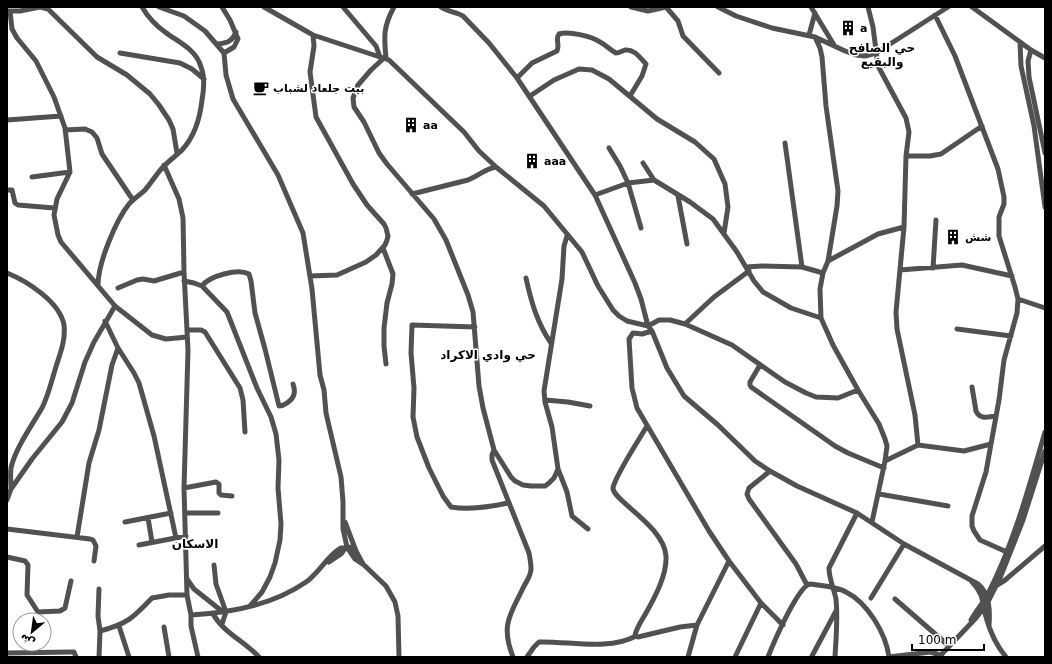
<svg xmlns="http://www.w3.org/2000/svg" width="1052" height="664" viewBox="0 0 1052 664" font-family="'DejaVu Sans',Cairo,sans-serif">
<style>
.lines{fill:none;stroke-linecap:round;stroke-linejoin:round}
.minor{stroke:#515151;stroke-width:5}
.labels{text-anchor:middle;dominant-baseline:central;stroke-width:3;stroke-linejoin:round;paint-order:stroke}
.poi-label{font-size:11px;font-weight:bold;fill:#000;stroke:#fff;text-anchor:start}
.neighbourhood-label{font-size:12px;font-weight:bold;fill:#000;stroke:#fff}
</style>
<rect width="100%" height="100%" fill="#fff"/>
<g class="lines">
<path class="minor" d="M159,7L184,16L205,31L224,53L226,75L233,99L278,175L303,233L312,289L320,375L324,390L326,413L341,477L343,502V529L347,547L355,559L364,565L386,586L395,602L398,616L399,657
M222,7L230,20L238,39L234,47L224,53
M264,7L313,35L389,60L464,132L479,151L496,167L544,206L582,252L598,286L613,310L619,316L627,321L648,326L659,320H670L685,324L732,345L785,382L806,393L816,397L838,398L858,390
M343,7L376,46L380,57
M441,7C448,12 457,12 463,16L489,43L517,78L595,195L635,283L641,299L648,326L652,331L667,368L684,396L718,425L755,461L770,471L797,486L857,513L904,544L978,584C990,594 990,611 989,626
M631,7L648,11L666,7
M666,7L678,21L683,36L719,73
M718,7L736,16L772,28L815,37L845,51L856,55L865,56L876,53L948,7
M811,7L834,45
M868,7L873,27L878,66L906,118L909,132L906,156L904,227L896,312L897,329L915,415L918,445L885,461
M972,7L1031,50L1045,58
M7,11H20L40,7L48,9L97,57L127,75L150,94L159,105L169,120L173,129L177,153
M10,11L12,29L17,38L36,61L54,97L65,128L70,172L57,199L54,215L58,235L61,242L115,306L152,335L166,339L187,337
M809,35L815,13
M815,37L820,48L822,57L826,106L838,191L837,206L828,261L823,273L820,289L821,318L833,345L858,390L879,424L885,439L887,446L885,461L872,522
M1020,42L1021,66L1034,126L1045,207
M217,44C227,43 232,42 236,32
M1031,50L1028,61L1029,77L1045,153
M120,53L180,63L192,69L204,79
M384,58L371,70L358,85L353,98L354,107L364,122L379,153L387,164L434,219L446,240L468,295L473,312L479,386L483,408L494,450L511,477L515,481L523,485L531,486H545L549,483L554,478L558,469L552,427L545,402L544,391L562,279L564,246L567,236H569
M386,58C384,37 383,27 394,7
M517,78L532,63L557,51C560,45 555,39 559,34C569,31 591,36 600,42C606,45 610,50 616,53C619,53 622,51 625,50C635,49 640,58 646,64L642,76L630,96
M530,96L554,80L579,69L592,70L609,79L657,119L695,142L714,159L725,184L728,207L724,233
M7,120L61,116
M65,130L85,129L92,132L97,138L102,154L133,200
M785,143L802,267
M609,148L620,166L628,183L641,228
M906,156H930L941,154L982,126
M643,163L654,180
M164,165L179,199L183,218L184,272L188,350L184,488L187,595L191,615V626L198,657
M32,177L70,172
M7,190H12L15,203L18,205L54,208
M412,194L468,180C478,176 485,169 496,167
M595,195L628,183L654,180L690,202L713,219L737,252L754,281L763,292L791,308L821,318
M678,196L687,244
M383,248L393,274L392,284L387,303L384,328V346L386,364
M828,261L878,234L904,227
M746,267L762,266L802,267L823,273
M933,268L936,220
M900,270L962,265L1012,276
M7,273C27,281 60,302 64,325C66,341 59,356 55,370C51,383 48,396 42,408C32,425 15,449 11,468C10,475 11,482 11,489
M310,276L337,275L366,262L376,255L385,245L387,240L388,236L386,228L384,224L367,205L353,184L316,117L310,72L314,46L313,35
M526,278C531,301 537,323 551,343
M184,281L194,283L202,286L227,312L257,388L271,417L276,434L279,460L278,488L281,524L280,540L275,563L270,577L262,592L250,606
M98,285C98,263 116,220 129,204C134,198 140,195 145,190C152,182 157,173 164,166C170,160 177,155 182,150C195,136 200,118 202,100C204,89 205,77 201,67C196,49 178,42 165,32C155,25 148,17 142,7
M202,286C209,276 238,268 249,274L251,281L255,313L265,349L279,406C284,406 293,400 294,394C295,391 294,387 293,384
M118,288L137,280L143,279L154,281L184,272
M1018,299L1045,308
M105,321L118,348L134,373L139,383L154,436L176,538
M685,324L714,297L749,271
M475,327L412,325L411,353L414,388L413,417L417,437L429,468L443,496L451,507C469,510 490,507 508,503
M957,329L1011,336
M187,330H201L205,332L240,388L243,400L245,432
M652,331L642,334L633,333L629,339L632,388L637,408L709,531L729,561L761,603L783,625
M760,365L750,382V385L751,387L835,446L848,453L884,468
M972,387L976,411C980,420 988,417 996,416
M545,400L568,402L590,406
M647,426C640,438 615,476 613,488C612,500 664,526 666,556C667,575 655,597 646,613C642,620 637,627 635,635L638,637L680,627L697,625
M991,444L986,472L972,516V526L974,531L980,540L1009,553
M918,445L964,451L991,444L999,400L1004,360L1017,313L1018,299L1015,287L999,236V217L1004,204V197L998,169L955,56L935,15
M494,450L492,455V460L529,553C530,558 531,564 531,569C531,575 527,581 524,586C511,614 500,624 513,657
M558,469L567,492L572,516L588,529
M770,471L749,488L747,494L749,499L796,564L807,585
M184,488L216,482L219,484V493L221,495L232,496
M879,494L948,506
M7,500L11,489L32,459L62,422L72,403L85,362L94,342L115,306
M185,513H218
M148,518L152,542
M125,522L171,513
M345,522L356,551L363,564
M7,529L90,539L93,540L96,546L94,561
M77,537L89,463L99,430L112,365L118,348
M139,545L186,536
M7,557L25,561L28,565L27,595L38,612L60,611L65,608L71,581
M329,562L341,554L347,546
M214,565L216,584L226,612L222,624
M187,579L194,589L223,612
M972,582C984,594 982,602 986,617C990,632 996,645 1006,657
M996,586L1004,581L1045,546
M871,598L904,544
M895,599L949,646
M213,614C223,632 245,642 259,657
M191,615C230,613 273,605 306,582C319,573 327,556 341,548L349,547L356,551
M971,620C976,611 983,603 988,594C1014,543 1029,487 1045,432
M119,626L129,657
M164,627L169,657
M100,631C127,624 133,618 152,598L169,595H187
M7,653L71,652H74L76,657
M812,656L836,611
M99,657L100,631L98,616L99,589
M527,657L534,647L539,642C569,641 608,651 636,636
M688,657L697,625L729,561
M735,657L761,603
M768,657C773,644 798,586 810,584C822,586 836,586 846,592C868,603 886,634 889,657
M835,657C836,638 838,619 836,599C834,589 829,579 829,568L857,513
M889,657L930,652L937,654L942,657
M939,657L976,618L988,602L1000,578L1023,520L1045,451"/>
</g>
<defs>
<symbol id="building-bare" viewBox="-9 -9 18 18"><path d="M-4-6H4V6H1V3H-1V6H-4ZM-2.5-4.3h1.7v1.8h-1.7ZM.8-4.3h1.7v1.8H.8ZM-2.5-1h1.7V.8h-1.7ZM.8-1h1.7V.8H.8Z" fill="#000" stroke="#fff" stroke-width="2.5" paint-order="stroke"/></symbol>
<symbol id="cafe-bare" viewBox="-9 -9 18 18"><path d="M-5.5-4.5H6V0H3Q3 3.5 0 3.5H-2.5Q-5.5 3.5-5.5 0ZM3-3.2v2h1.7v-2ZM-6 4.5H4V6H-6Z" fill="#000" stroke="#fff" stroke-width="2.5" paint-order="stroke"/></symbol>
</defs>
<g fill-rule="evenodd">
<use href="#building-bare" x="837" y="17" width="22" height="22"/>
<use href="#cafe-bare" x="250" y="77" width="22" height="22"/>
<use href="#building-bare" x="400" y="114" width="22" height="22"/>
<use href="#building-bare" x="521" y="150" width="22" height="22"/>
<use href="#building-bare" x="942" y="226" width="22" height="22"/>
</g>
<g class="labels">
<g class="poi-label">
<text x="860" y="28">a</text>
<text x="273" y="88">بيت جلعاد لشباب</text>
<text x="423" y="125">aa</text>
<text x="544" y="161">aaa</text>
<text x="965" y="237">شش</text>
</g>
<g class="neighbourhood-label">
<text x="882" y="48">حي الصافح<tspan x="882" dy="14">والبقيع</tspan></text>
<text x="488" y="355">حي وادي الاكراد</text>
<text x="195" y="544">الاسكان</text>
</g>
</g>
<rect width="1052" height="664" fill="none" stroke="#000000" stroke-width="16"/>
<g transform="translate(32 632) rotate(209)"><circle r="19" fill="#ffffff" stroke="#999999"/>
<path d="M0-3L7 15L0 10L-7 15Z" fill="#000000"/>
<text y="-6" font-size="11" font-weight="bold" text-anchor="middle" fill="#000000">ش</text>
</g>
<path d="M912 644v6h72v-6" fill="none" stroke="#000000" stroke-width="2"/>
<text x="918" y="644" font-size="12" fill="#000000" stroke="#ffffff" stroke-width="3" paint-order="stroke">100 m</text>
</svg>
